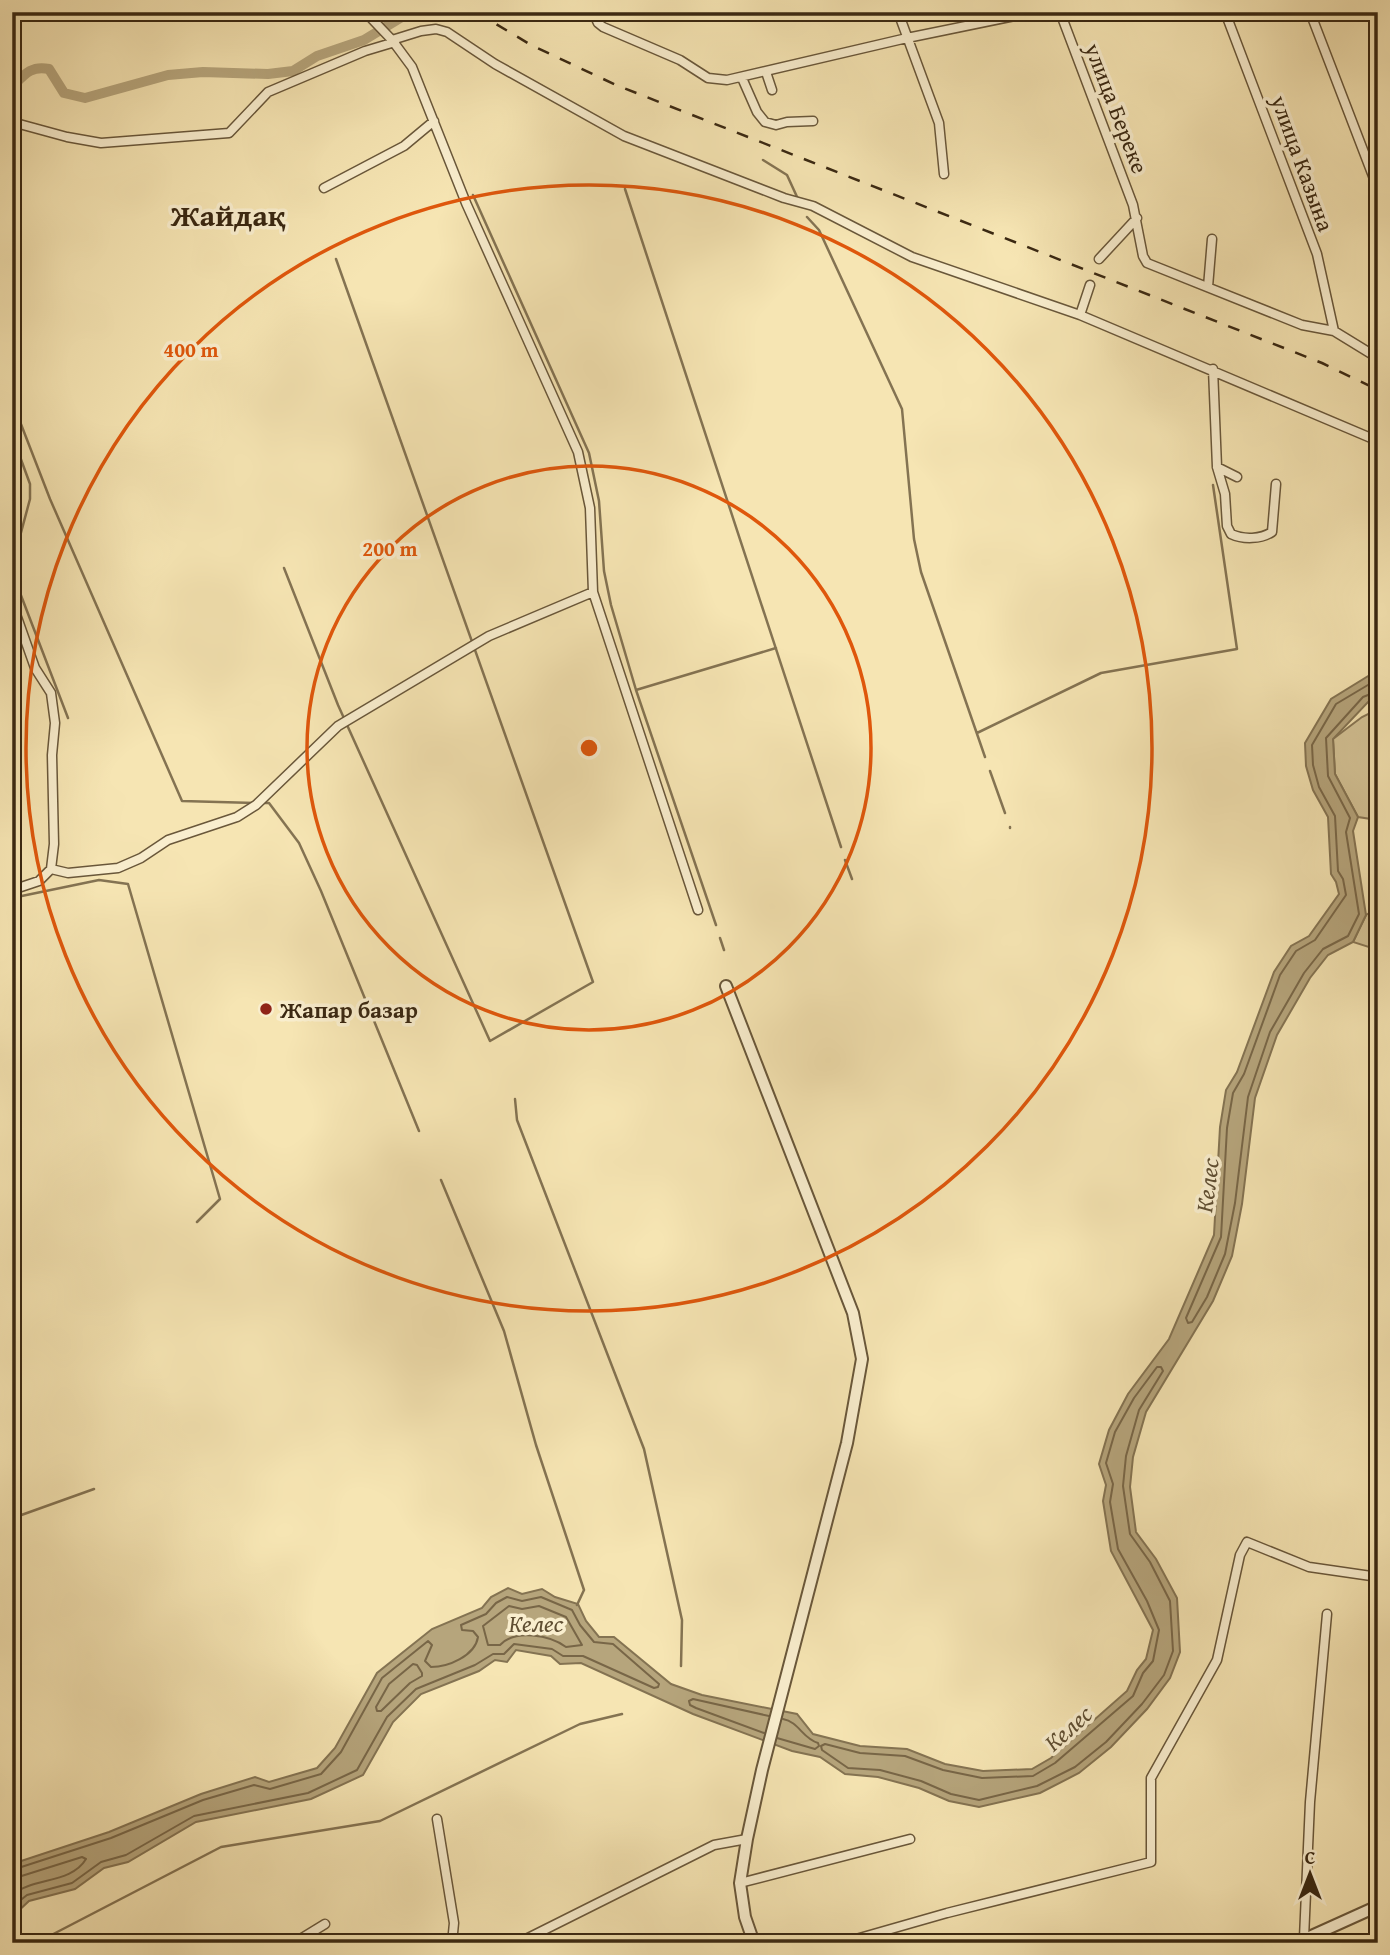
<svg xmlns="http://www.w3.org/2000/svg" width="1390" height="1955" viewBox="0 0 1390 1955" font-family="'Gentium Book Plus',serif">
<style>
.green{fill:#d6c598;stroke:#887655;stroke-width:2}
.water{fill:#b6a57c;stroke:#847352;stroke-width:2}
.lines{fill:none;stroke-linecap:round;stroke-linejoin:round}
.shore{stroke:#786647;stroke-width:2}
.stream{stroke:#847352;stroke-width:2.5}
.canal{stroke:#b6a57c;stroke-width:10}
.minor-casing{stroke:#69573a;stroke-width:11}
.tertiary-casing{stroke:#69573a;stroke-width:14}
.minor{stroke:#f9eece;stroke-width:8}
.tertiary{stroke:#f9eece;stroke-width:10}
.rail{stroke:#3a2812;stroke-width:2.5;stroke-dasharray:12 12;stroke-linecap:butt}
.ring{fill:none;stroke:#df570c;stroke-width:3.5}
.poi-dot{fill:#8f2418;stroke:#f9eece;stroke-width:2.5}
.labels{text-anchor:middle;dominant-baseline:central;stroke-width:7;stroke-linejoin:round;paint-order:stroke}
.street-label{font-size:23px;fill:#3a2812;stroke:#f9eece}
.poi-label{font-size:23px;font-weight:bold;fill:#3a2812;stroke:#f9eece;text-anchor:start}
.water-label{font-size:24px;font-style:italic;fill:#5f4e32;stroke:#f9eece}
.district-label{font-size:30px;font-weight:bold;fill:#3a2812;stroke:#f9eece}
.centre{fill:#df570c;stroke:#f9eece;stroke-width:3.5}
.ring-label{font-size:21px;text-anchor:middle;font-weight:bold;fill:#df570c;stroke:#f9eece;stroke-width:7;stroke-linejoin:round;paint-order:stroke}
</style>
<rect width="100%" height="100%" fill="#f6e5b3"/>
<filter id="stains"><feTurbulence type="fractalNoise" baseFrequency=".00286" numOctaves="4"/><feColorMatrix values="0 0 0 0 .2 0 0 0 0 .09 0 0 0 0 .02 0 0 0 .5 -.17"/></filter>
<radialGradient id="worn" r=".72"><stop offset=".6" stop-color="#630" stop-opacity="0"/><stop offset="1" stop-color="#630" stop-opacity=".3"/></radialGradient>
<path class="green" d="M1378,709V820L1358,817L1335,774L1333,739L1362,717Z
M1378,908V950L1353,942L1366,915Z"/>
<path class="water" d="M1378,670V697L1368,702L1333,739L1335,774L1358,817L1353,831L1366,915L1353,942L1328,955L1310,978L1277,1035L1255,1098L1242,1204L1232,1256L1213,1301L1146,1412L1133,1457L1130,1487L1136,1532L1156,1559L1177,1598L1180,1652L1170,1678L1147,1709L1111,1747L1079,1773L1040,1793L979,1807L949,1801L919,1788L878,1777L845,1774L820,1757L792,1751L693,1714L581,1663L560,1664L551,1656L516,1650L507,1662L495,1660L479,1671L421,1694L393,1722L363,1775L311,1799L196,1822L128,1862L104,1868L75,1889L29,1901L12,1917V1864L109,1832L201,1794L255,1777L269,1782L317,1768L335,1748L377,1673L432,1629L482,1608L491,1597L508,1588L522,1594L542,1589L555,1597L578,1604L586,1621L599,1637H614L671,1684L702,1695L797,1714L813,1734L860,1746L907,1749L945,1764L983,1771L1032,1769L1051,1758L1127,1691L1137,1670L1146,1659L1153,1630L1111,1551L1103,1501L1106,1485L1099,1464L1109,1430L1128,1394L1169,1339L1214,1235L1220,1127L1226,1090L1237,1072L1274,972L1291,946L1309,936L1339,894L1336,882L1331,874L1328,817L1313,790L1306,766L1305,743L1331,699Z"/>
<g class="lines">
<path class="shore" d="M1378,679L1336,704L1312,745L1313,765L1319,787L1335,816L1338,871L1343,879L1346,895L1315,940L1296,951L1280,975L1244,1074L1233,1093L1227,1128L1221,1237L1186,1318L1188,1323L1192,1322L1207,1297L1225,1254L1235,1203L1248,1097L1270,1032L1304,973L1323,949L1348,936L1359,914L1346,832L1350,818L1328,776L1326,738L1363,697L1378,691
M1157,1367H1161L1163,1371L1139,1410L1126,1456L1123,1486L1130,1534L1150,1562L1170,1601L1173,1651L1164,1675L1142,1704L1106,1742L1075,1767L1037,1786L979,1800L951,1794L921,1781L880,1770L848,1768L822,1750L821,1746L825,1744L860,1753L905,1756L943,1770L982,1778L1033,1776L1055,1763L1133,1696L1143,1673L1153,1661L1159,1630L1147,1601L1118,1549L1110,1502L1113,1484L1106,1463L1115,1432L1134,1398Z
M509,1606L522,1609L539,1606L566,1617L582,1645L566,1647C550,1635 515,1629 500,1645H488L483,1626Z
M413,1664L417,1665L422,1673V1676L410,1683L381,1711H377L376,1707L389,1684Z
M764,1733L696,1708L690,1705L689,1701L693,1699L769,1716
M777,1738L815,1749L819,1746L818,1743C802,1738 799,1722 783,1719
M12,1870L111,1838L203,1800L254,1785L270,1789L321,1774L341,1752L382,1678L428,1641L432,1645L425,1661L431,1667C448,1667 475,1656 478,1637L473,1631L462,1630L461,1625L486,1614L496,1603L507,1597L522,1601L541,1597L572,1610L580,1625L594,1642L613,1644L659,1684L658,1687L654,1688L583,1656H563L552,1649L514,1644L504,1654H493L475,1665L416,1689L387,1717L357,1770L308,1793L194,1816L126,1855L101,1862L72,1883L27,1895L12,1907
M12,1879L82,1857L86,1859C71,1884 33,1877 12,1895"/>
<path class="stream" d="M763,160L787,175L798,199
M625,189L841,847
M473,195L589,453L599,501L604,571L611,605L636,690L776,648
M807,217L819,230L902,409L914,539L921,572L985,757
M12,401L50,499L182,801L255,803
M12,435L30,484V499L15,555L17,585L68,718
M284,568L338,705L490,1041L593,982L336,259
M636,690L716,925
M977,733L1101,673L1237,649L1213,485
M990,771L1005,813
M262,803H269L299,843L321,891L419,1131
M1010,827V828
M845,860L852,879
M12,898L99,880L128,884L220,1199L197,1222
M720,938L724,950
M515,1099L517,1120L644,1449L682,1620L681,1666
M441,1180L504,1331L536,1445L584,1590L577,1605
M13,1518L94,1489
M36,1943L221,1847L380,1821L580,1724L622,1714"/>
<path class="canal" d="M12,87C24,75 31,65 49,69L64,93L85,98L168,75L203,72L268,74L293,71L317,56L364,40L410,12"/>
<defs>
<path id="minor" d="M362,12L371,18L392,40L412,67L466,203L578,452L590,508L593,592L698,910
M593,12L598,23L603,27L680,60L708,78L727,80L907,38L1034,12
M898,12L939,123L944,174
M1060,12L1133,205L1143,256L1147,263L1302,325L1334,331L1378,358
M1225,12L1317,254L1334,331
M1310,12L1378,189
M392,40L421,31L436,29L447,32L495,64L624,136L784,198L813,206L912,257L1080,315L1378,441
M766,72L772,90
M742,78L757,112L765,122L776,125L787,122L813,121
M12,122L67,137L101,143L229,133L268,92L365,51L395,42
M324,188L404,146L434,121
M1099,259L1137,218
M1208,287L1212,239
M1080,315L1090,285
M1213,369L1217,467L1225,494L1227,526L1231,534C1244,540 1261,539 1272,532L1276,484
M12,461C19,477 16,496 12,513
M1217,467L1237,477
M12,603L35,668L51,693L55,723L52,755L54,844L51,869L39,881L12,890
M51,869L68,873L118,868L141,858L168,840L237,817L256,805L338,726L489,636L593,592
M437,1819L454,1923L452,1943
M740,1883L910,1839
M1304,1938L1310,1802L1327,1614
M452,1942L493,1943
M294,1943L325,1924
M518,1943L714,1845L747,1839
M842,1943L947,1913L1151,1862V1778L1217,1660L1240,1555L1247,1542L1309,1567L1378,1577"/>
<path id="tertiary" d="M726,986L853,1313L862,1359L847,1443L762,1770L747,1839L740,1883L745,1917L754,1943
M1296,1943L1378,1906"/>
</defs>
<use href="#minor" class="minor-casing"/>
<use href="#tertiary" class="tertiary-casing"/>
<use href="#minor" class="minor"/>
<use href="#tertiary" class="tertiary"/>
<path class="rail" d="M476,12L531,45L616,85L1322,363L1378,390"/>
</g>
<g class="ring">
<circle cx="589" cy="748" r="282"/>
<circle cx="589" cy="748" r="563"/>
</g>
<circle class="poi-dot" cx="266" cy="1009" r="7"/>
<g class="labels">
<g class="street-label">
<text transform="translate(1117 108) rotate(69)">улица Береке</text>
<text transform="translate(1303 163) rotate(70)">улица Казына</text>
</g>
<g class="poi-label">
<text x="280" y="1009">Жапар базар</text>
</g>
<g class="water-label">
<text transform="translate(1207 1185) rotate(-83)">Келес</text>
<text x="536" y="1623">Келес</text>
<text transform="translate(1068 1728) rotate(-42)">Келес</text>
</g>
<g class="district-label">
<text x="228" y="215">Жайдақ</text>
</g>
</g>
<circle cx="589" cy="748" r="10" class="centre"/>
<g class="ring-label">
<text x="191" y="357">400 m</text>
<text x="390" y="556">200 m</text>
</g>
<rect width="1390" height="1955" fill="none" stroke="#f6e5b3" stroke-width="42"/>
<rect x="14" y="14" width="1362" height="1927" fill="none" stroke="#3a2812" stroke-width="3.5"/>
<rect x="21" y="21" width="1348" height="1913" fill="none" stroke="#3a2812" stroke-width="2"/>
<g transform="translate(1310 1874)" stroke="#f9eece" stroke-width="5" paint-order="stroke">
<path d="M0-5L12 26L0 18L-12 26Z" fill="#3a2812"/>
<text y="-10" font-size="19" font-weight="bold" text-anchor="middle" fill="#3a2812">С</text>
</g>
<rect width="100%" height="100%" filter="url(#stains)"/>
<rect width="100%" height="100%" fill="url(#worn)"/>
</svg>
